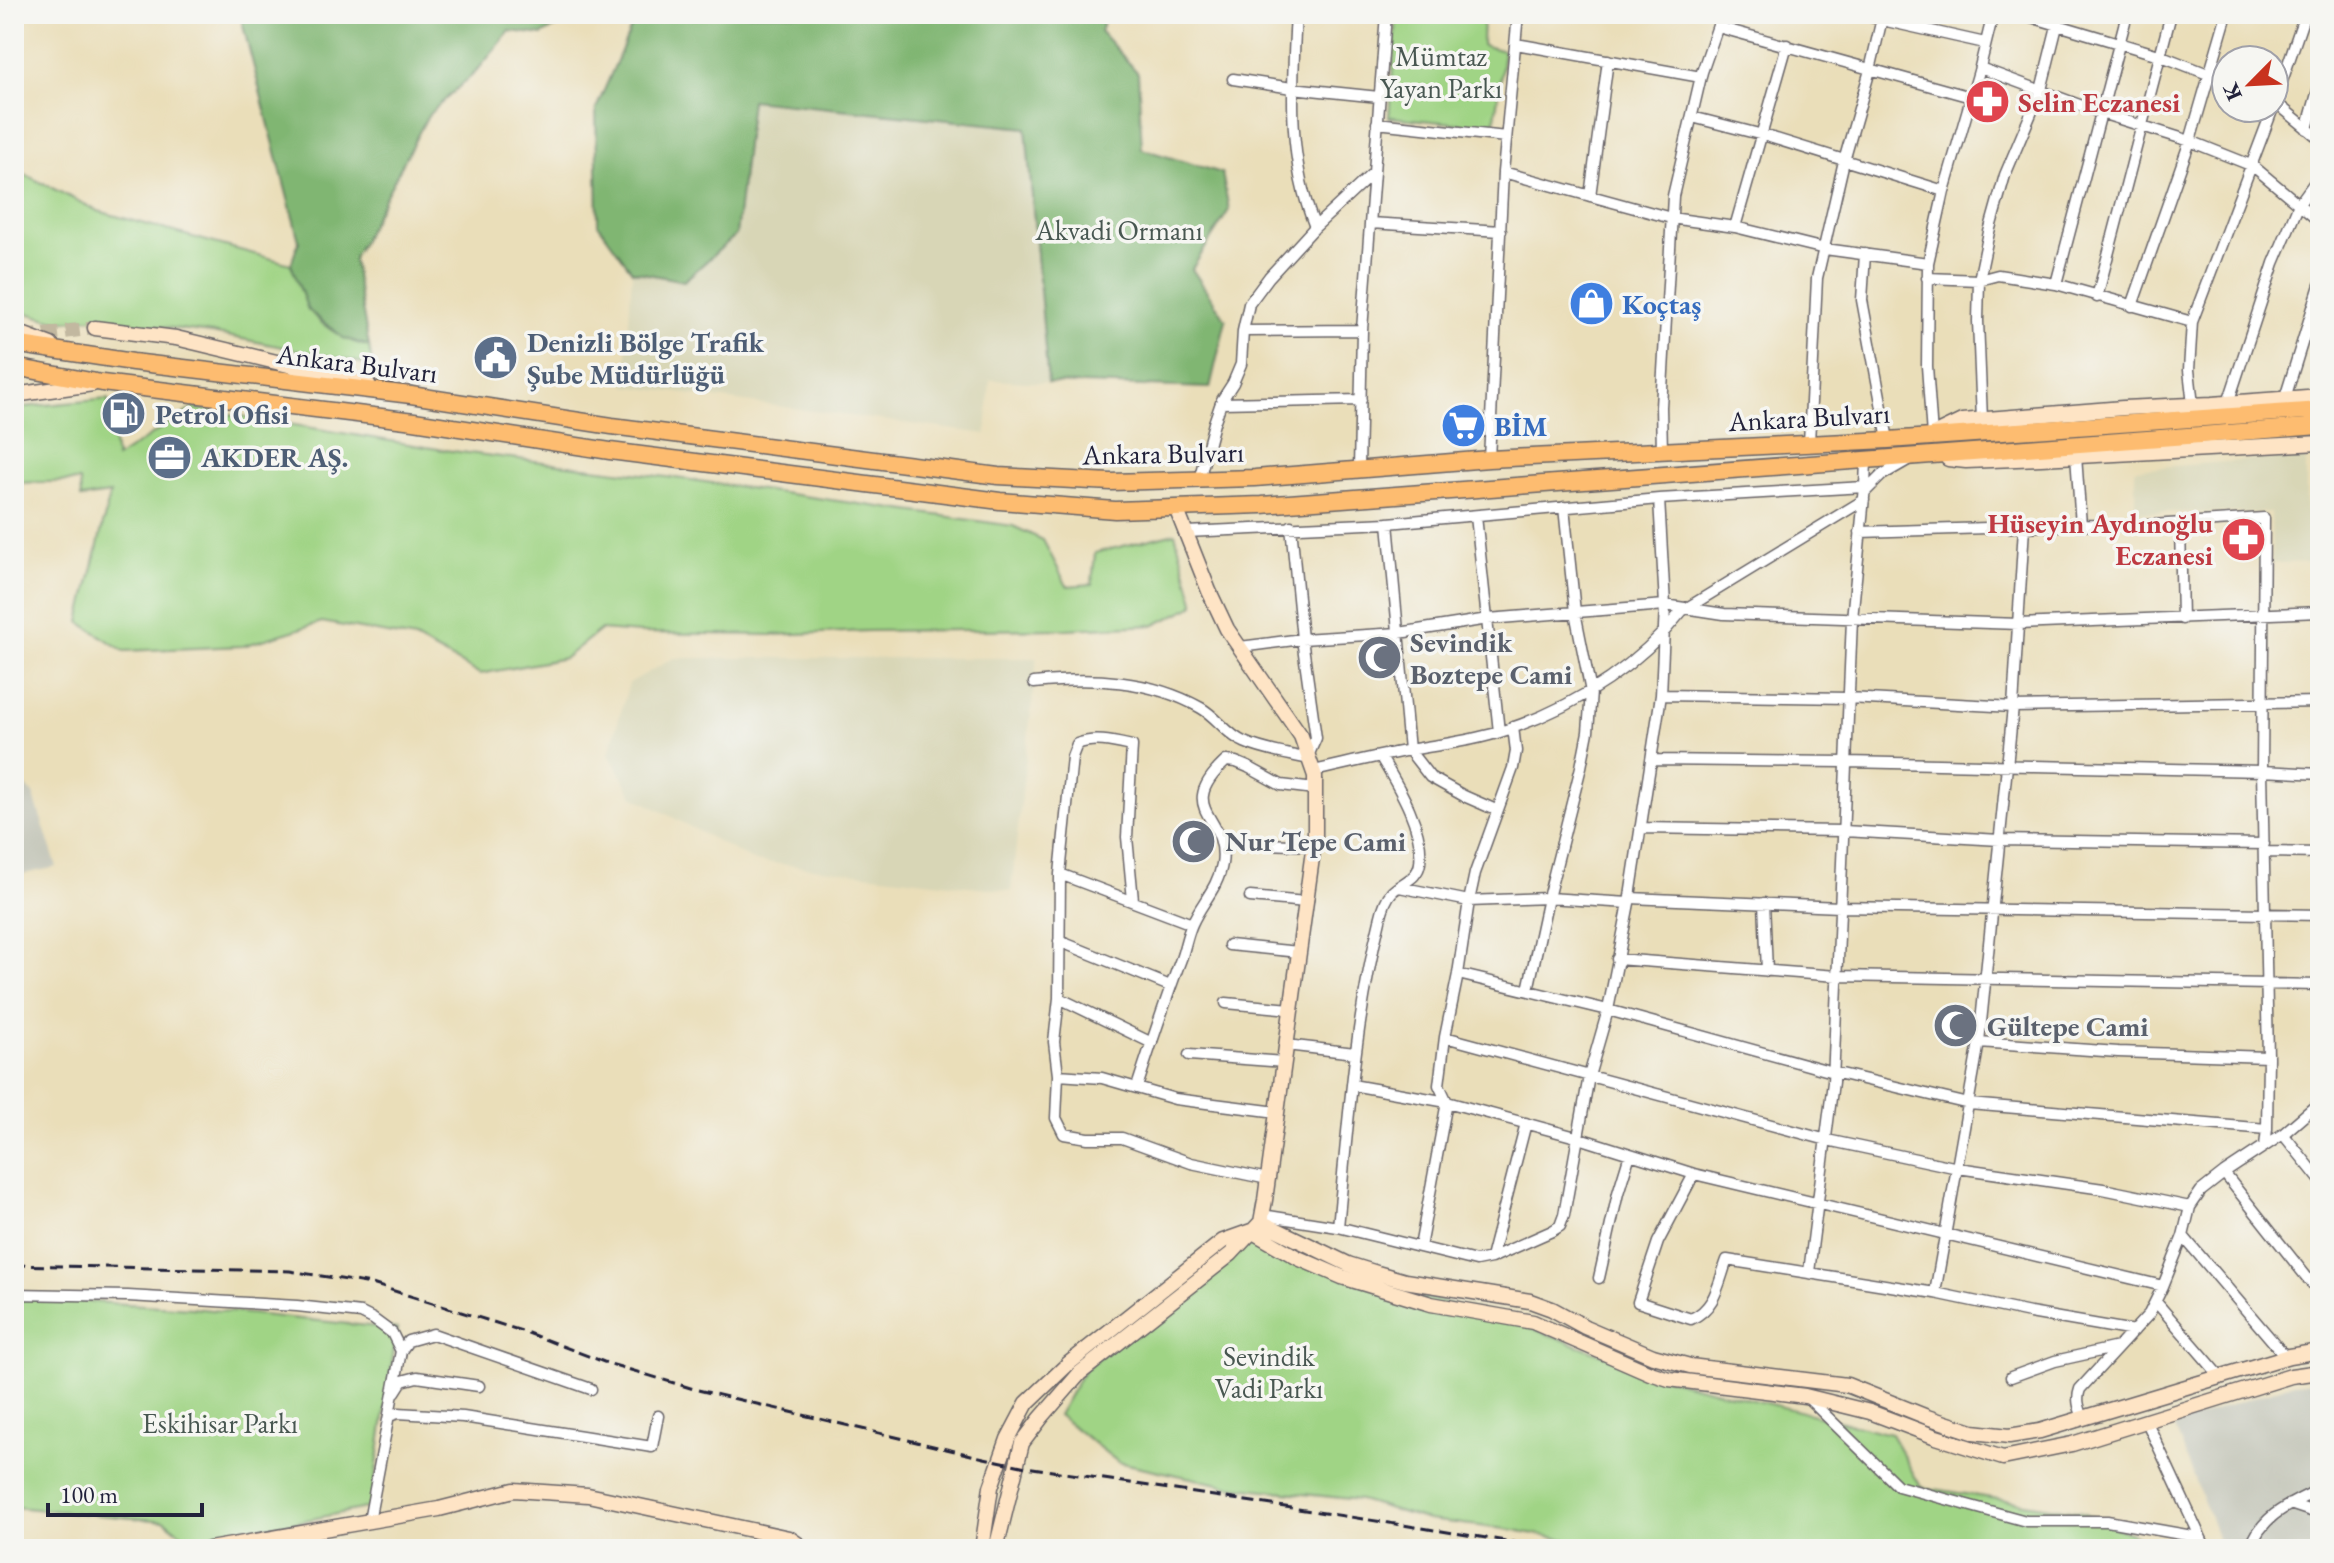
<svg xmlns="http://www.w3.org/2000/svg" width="2334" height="1563" viewBox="0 0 2334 1563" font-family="'EB Garamond',serif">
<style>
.built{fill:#d8d6b6}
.industrial{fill:#c4c6b9}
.green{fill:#a0d485;stroke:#617b60;stroke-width:2}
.forest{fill:#80b672;stroke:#516c56;stroke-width:2}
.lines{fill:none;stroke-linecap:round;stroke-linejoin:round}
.secondary-tunnel{stroke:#c2b8a0;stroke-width:14;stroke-dasharray:14 7;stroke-linecap:butt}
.street-casing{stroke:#686467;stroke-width:13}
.secondary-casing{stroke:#686467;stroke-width:17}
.primary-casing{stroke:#686467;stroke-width:19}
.street{stroke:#fff;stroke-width:10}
.secondary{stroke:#fee4c5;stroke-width:14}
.primary{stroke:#fdbc6f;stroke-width:16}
.rail{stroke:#22223b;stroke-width:3;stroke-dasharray:12 6;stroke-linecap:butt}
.labels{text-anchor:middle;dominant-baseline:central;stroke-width:7;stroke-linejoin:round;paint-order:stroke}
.park-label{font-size:28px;fill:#485751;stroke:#f6f6f2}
.health-label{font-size:28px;font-weight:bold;fill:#be3a42;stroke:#f6f6f2;text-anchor:start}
.shop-label{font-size:28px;font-weight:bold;fill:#366cbe;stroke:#f6f6f2;text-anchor:start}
.service-label{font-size:28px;font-weight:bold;fill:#4e5e75;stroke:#f6f6f2;text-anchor:start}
.street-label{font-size:28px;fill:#22223b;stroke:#f6f6f2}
.worship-label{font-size:28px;font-weight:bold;fill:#5b616d;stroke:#f6f6f2;text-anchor:start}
</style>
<rect width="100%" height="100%" fill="#f6f6f2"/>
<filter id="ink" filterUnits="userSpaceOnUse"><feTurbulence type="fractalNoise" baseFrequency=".0125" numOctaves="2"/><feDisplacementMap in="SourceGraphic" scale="16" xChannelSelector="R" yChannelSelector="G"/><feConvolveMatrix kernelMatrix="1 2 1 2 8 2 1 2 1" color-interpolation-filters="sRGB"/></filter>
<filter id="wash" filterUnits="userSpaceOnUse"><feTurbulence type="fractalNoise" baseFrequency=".006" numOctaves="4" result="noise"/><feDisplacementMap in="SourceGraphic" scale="32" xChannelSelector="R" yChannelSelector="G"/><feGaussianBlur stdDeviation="1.8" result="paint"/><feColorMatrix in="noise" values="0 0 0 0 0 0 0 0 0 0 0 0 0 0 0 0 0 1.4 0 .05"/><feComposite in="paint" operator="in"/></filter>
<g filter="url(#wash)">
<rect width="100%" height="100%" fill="#eadeb9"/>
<path class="built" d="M751,100L1026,128L1048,383L990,380L986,434L625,386L632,271L684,281L736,235Z
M2306,456V511L2320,512V562L2272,563L2271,513L2135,512V469Z
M674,658H1037L1011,891L754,861L633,796L609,754L629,683Z"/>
<path class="industrial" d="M14,771L33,794L57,867L14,876Z
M2320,1381V1549H2222L2174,1425L2294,1383Z"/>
<path class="green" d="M1397,14H1483L1482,45L1504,51L1494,127L1389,117Z
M14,169L98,211L291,264C296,275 304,304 310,311C322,327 350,344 369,346L372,365L212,333L90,318L57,322L14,309Z
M108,399L116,458L193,408L444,450L691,480L1013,526L1043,540L1067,586L1092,584L1095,553L1175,533L1195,605L1155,625L1066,629L869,631L771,635L640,633L600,630L565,658L480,674L415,639L322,622L243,646L124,651L80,622L110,494L81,498L80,481L14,483V408Z
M1251,1231L1342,1277L1493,1314L1669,1379L1891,1434L1921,1487L2082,1512L2165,1549H1615L1514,1530L1428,1520L1360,1500L1228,1486L1118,1462L1058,1415L1084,1370Z
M28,1298L192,1308L397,1329L371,1507L193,1543L165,1521L14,1507V1300Z"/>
<path class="forest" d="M240,14H577L542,35L510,31L477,71L428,115L353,259L369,346L343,338L308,310L291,264L299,241Z
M635,14H1107L1100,31L1138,73L1142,149L1222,173L1229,210L1192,269L1226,320L1210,388L1048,383L1026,128L751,100L736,235L684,281L632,271L598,224L596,109L631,28Z"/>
</g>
<g filter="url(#ink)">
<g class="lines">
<path class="secondary-tunnel" d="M24,337L95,328"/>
<defs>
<path id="street" d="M1296,14C1292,86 1287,159 1315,227
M1862,14L1882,20L1985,43
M2021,14L2159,55L2226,81
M2311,14L2320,22
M1718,27L1971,97
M1516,44L1701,77
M1980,68L2101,113L2190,141L2253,166L2320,222
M1233,79L1292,88L1379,97
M2274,101L2320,139
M2274,105L2305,14
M1692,117L1763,135L1944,191
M1377,123L1506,137
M2307,129L2320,83
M1503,172L1671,218L1735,227L1825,249L1928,263
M1590,196L1608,60
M1370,223L1501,231
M1735,227L1787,45
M1865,254L1862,300L1888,440
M1927,278L1979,280L1998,275L2056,284L2192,322
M2056,284L2127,14
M2097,297L2171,14
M2132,306L2190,141L2227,14
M1243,331L1362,330
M2285,398L2320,285
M1221,403L1361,400
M2228,403L2274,263L2299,204L2320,175
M2193,405L2189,370L2192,322L2273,108
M1982,420L1978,321L1979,280L1989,232L2005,175L2041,90L2060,14
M1932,436L1927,366L1928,263L1944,191L1979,71L1993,14
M1809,443L1817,278L1844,161L1870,70L1883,14
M1662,451L1661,407L1673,196L1702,72L1722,14
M2076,456L2081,525
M1489,459L1503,172L1518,14
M1359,468L1362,330L1386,14
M1199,480L1214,423L1222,400L1233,383L1241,364L1243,331L1249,304L1269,277L1315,227L1373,173
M1865,492L1882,475L1908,460
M1476,516L1499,732
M1388,523L1409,750L1430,777L1464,796L1496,810
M2180,524L2182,619
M1291,526L1302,639L1316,738L1308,756
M1186,532L1388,523L1659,499L1865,487
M1860,532L2081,525L2135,526L2264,518L2262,771L2268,1057L2267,1129L2265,1146
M1240,647L1302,639L1399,633L1488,619L1665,605L1724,614L2019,624L2320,612
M1034,683C1091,677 1150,679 1201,708C1217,717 1227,735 1244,742C1264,751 1288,754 1309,759
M1661,695L1849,698L2013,707L2320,702
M1651,760L1846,762L2262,771L2320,774
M1313,771C1345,764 1377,756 1410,750C1442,744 1474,741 1506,730C1574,707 1636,668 1682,611L1864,500
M1640,828L1844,831L2000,840L2264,844
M1222,842L1314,846
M2265,852L2320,853
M1060,874L1059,998L1054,1042L1058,1075L1056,1118L1064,1134L1088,1138H1122L1191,1163L1268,1179
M1399,887L1469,901L1548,898L1629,903
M1250,897L1306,902
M1630,898L1840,907L2320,915
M1133,900L1127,837L1132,746C1114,742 1095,737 1077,744L1072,757L1060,874L1192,924
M1764,903L1767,971
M1059,941L1170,986
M1229,945L1299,952
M1617,959L1837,976L2320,985
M1458,974L1608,1010L1833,1072L1969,1104L2267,1129
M1528,990L1548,898L1581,767L1588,732L1591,692L1575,612L1564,507
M1059,998L1152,1043
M1226,1003L1291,1009
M1445,1037L1827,1140L1958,1168L2103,1189L2190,1207
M1979,1042L2118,1052L2268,1057
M1286,1045L1355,1053
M1189,1055L1284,1062
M1058,1075L1102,1078L1175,1099L1277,1112
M1352,1085L1447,1102L1576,1137L1694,1174L2163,1286
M1137,1087C1151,1044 1165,1001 1181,959C1185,948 1187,935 1192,924C1201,903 1218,888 1222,864C1230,815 1172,811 1226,761L1236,762L1248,767L1281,785L1315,789
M2283,1134L2320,1180
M2224,1173L2320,1294
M1694,1174L1658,1242L1638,1302L1691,1319C1716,1308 1718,1284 1727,1260L1935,1293L2030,1313L2134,1331
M1262,1215L1338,1227L1476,1261L1491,1258L1552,1231L1560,1226L1564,1215L1589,1076L1608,1010L1629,903L1661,695L1665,605L1659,499
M1338,1227C1348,1124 1355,1020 1380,920C1382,911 1385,899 1392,892C1402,882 1418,879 1420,863C1424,827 1398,786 1380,756
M2183,1236L2286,1357
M1420,1247L1447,1102L1439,1085L1445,1037L1458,974L1469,901L1475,873L1513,768L1516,751L1513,727
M1491,1258L1526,1123
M1809,1272L1833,1082L1852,619L1865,487L1866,460
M1599,1278L1618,1193L1630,1154
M1935,1293L1979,1042L2013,707L2024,527
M14,1294L128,1296L297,1306L361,1313L373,1319L392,1333L401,1351
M2156,1302L2220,1376
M2011,1377L2055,1361L2118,1347
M395,1392L402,1381L417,1377L479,1386
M1807,1397L1898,1486L2026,1521H2107L2198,1537
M389,1416L398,1413L463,1417L652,1447L658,1416
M2083,1418C2079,1407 2076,1400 2080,1389L2149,1314L2163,1286L2183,1236L2190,1207L2201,1191L2224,1173L2283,1134L2320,1102
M2146,1420L2206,1549
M2290,1504L2320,1514
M369,1521L401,1351L408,1341L433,1334L591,1389
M2250,1549C2261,1515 2290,1504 2320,1489"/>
<path id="secondary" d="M95,328L176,338L368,384
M14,331L51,345
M14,395L93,384
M1933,435L1962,421L2123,408L2212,404L2320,396
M1948,459L1966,461L2041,458L2320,443
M1261,1222L1348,1264L1377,1273L1405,1281L1530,1301L1552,1309L1585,1327L1653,1356L1690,1366L1847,1385L1927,1417L1973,1432L2009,1436L2040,1431L2289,1356L2320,1351
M209,1549L439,1509L514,1490L588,1495L789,1538L805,1549
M982,1549L991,1487L1008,1439L1027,1403L1068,1364L1223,1241L1251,1231L1298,1258L1342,1277L1431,1304L1533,1322L1650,1373L1669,1379L1805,1396L1870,1412L1936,1437L2003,1458L2072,1444L2291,1376L2320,1372
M996,1549L1022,1443L1041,1418L1080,1373L1231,1254L1261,1222L1265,1200L1315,836V776L1301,736L1227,629L1209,591L1176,508"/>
<path id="primary" d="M14,344L133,362L411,395L612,426L998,476L1111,482L1255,478L1489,459L1888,440L2320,410
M14,367L102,383L414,421L610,451L1000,501L1115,510L1262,505L2320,426"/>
</defs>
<use href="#street" class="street-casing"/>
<use href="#secondary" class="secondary-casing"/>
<use href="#primary" class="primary-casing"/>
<use href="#street" class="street"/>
<use href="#secondary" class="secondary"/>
<use href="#primary" class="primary"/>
<path class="rail" d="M14,1265L290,1271L372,1284L528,1333L604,1362L694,1389L984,1458L1026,1467L1558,1549"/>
</g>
</g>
<defs>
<symbol id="pharmacy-disc" viewBox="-11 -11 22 22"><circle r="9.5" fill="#e0444e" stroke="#f6f6f2"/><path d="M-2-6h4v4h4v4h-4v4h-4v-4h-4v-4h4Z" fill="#fff"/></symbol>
<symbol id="shop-disc" viewBox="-11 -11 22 22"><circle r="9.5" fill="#3f7fe0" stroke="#f6f6f2"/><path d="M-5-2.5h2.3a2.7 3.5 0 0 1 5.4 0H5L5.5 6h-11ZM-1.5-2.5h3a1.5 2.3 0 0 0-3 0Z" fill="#fff"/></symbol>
<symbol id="civic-disc" viewBox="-11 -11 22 22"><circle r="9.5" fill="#5c6f8a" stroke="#f6f6f2"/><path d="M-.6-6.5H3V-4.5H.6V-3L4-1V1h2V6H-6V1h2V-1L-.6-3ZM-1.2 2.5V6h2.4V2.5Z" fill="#fff"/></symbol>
<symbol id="fuel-disc" viewBox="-11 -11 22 22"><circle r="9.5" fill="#5c6f8a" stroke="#f6f6f2"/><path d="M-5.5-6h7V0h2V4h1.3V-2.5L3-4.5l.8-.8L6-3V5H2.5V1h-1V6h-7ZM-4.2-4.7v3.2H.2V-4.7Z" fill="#fff"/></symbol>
<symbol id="supermarket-disc" viewBox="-11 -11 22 22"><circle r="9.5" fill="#3f7fe0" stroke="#f6f6f2"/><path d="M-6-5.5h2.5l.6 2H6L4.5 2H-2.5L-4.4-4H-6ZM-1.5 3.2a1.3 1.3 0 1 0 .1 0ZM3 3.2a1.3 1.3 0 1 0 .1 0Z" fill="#fff"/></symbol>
<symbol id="office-disc" viewBox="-11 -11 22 22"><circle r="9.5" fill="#5c6f8a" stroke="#f6f6f2"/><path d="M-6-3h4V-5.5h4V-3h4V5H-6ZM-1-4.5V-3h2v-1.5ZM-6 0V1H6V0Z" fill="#fff"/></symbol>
<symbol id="mosque-disc" viewBox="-11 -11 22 22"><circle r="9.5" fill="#6b7280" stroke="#f6f6f2"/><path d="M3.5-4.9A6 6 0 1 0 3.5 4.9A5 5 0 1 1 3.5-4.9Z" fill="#fff"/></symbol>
</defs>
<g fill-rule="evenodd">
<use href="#pharmacy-disc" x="1962" y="76" width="51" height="51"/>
<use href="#shop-disc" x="1566" y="278" width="51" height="51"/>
<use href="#civic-disc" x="470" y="332" width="51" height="51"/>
<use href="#fuel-disc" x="98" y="388" width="51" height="51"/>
<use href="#supermarket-disc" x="1438" y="400" width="51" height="51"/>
<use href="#office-disc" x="144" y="432" width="51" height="51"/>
<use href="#pharmacy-disc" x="2218" y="514" width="51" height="51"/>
<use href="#mosque-disc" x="1354" y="632" width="51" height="51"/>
<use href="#mosque-disc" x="1168" y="816" width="51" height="51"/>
<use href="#mosque-disc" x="1930" y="1000" width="51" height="51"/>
</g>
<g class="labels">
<g class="park-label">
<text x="1441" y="56">Mümtaz<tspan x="1441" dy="32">Yayan Parkı</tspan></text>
<text x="1119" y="230">Akvadi Ormanı</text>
<text x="1269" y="1356">Sevindik<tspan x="1269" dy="32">Vadi Parkı</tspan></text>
<text x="220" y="1423">Eskihisar Parkı</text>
</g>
<g class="health-label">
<text x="2018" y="102">Selin Eczanesi</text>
<text x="2213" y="523" text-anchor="end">Hüseyin Aydınoğlu<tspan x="2213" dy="32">Eczanesi</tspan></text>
</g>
<g class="shop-label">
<text x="1622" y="304">Koçtaş</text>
<text x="1494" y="426">BİM</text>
</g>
<g class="service-label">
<text x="527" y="342">Denizli Bölge Trafik<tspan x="527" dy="32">Şube Müdürlüğü</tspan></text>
<text x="155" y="414">Petrol Ofisi</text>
<text x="201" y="457">AKDER AŞ.</text>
</g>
<g class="street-label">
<text transform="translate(357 363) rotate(7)">Ankara Bulvarı</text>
<text transform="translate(1809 417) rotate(-3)">Ankara Bulvarı</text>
<text transform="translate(1163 453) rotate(-1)">Ankara Bulvarı</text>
</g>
<g class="worship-label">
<text x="1410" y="642">Sevindik<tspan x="1410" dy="32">Boztepe Cami</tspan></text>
<text x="1225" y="841">Nur Tepe Cami</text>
<text x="1987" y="1026">Gültepe Cami</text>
</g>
</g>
<rect width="2334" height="1563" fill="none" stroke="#f6f6f2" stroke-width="48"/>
<g transform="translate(2250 84) rotate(246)"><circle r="38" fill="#f6f6f2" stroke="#a1a1a9" stroke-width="2"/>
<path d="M0-6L14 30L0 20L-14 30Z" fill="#c8321e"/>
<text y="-12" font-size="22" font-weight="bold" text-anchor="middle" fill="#22223b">K</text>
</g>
<path d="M48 1503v12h154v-12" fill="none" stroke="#22223b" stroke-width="4"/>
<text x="60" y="1503" font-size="24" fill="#22223b" stroke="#f6f6f2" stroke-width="6" paint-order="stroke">100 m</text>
</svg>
